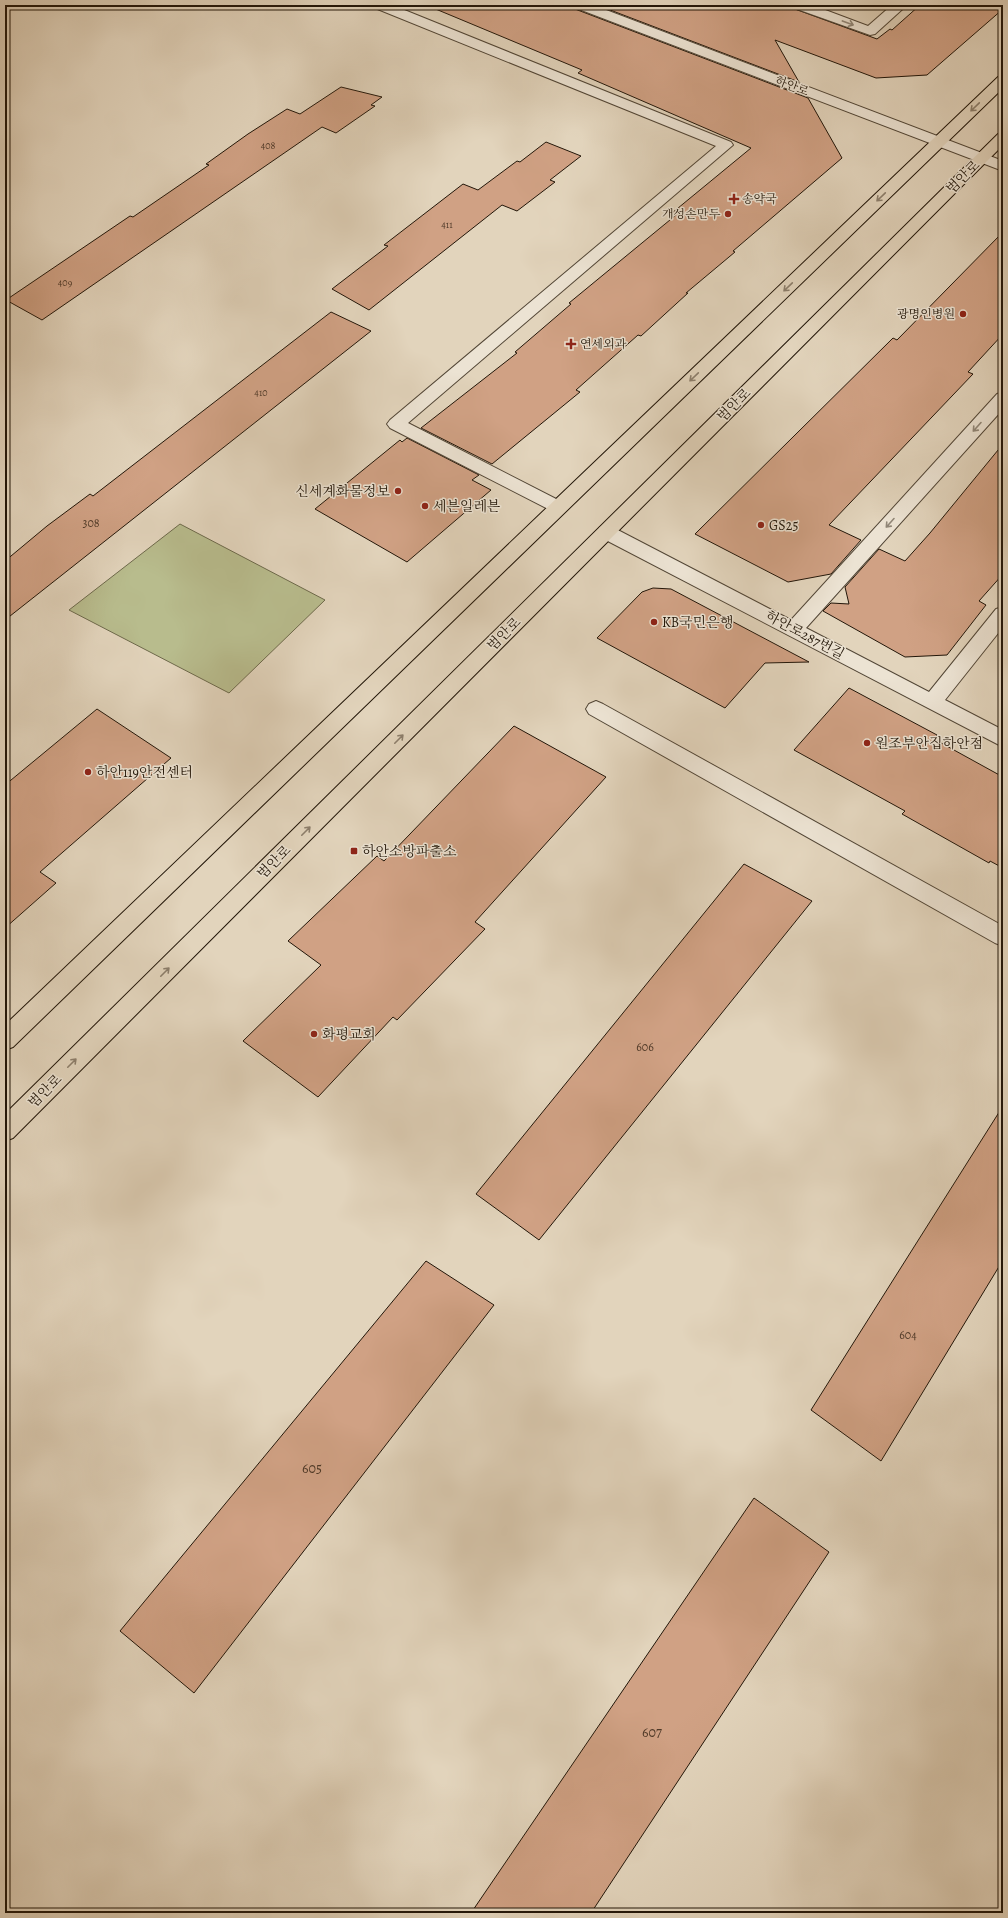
<svg xmlns="http://www.w3.org/2000/svg" width="1008" height="1918" viewBox="0 0 1008 1918" font-family="Alegreya,'Noto Serif KR',serif">
<style>
.green{fill:#b8bc8d;stroke:#6d694b}
.building{fill:#d0a184;stroke:#221609}
.lines{fill:none;stroke-linecap:round;stroke-linejoin:round}
.minor-casing{stroke:#524636;stroke-width:2}
.major-casing{stroke:#221609;stroke-width:2}
.minor{fill:#ece3d3;fill-rule:evenodd}
.major{fill:#e2d4bc;fill-rule:evenodd}
.oneway{stroke:#918778}
.oneway2{stroke:#8c7e6b}
.poi-dot{fill:#8f2418;stroke:#ece3d3;stroke-width:1.5}
.labels{text-anchor:middle;dominant-baseline:central;stroke-width:3;stroke-linejoin:round;paint-order:stroke}
.far-number-label{font-size:10px;fill:#4e3928}
.far-street-label{font-size:12px;fill:#221609;stroke:#ece3d3}
.far-poi-label{font-size:12px;fill:#221609;stroke:#ece3d3;text-anchor:start}
.number-label{font-size:12px;fill:#4e3928}
.street-label{font-size:14px;fill:#221609;stroke:#ece3d3}
.poi-label{font-size:14px;fill:#221609;stroke:#ece3d3;text-anchor:start}
.near-number-label{font-size:14px;fill:#4e3928}
</style>
<rect width="100%" height="100%" fill="#e2d4bc"/>
<filter id="stains"><feTurbulence type="fractalNoise" baseFrequency=".005" numOctaves="4"/><feColorMatrix values="0 0 0 0 .2 0 0 0 0 .09 0 0 0 0 .02 0 0 0 .5 -.17"/></filter>
<radialGradient id="worn" r=".72"><stop offset=".6" stop-color="#630" stop-opacity="0"/><stop offset="1" stop-color="#630" stop-opacity=".3"/></radialGradient>
<path class="green" d="M180,524L325,600L229,693L69,610Z"/>
<path class="building" d="M426,5H573L575,9L808,98L842,158L733,251L735,252L686,293H688L641,336L638,335L576,390L580,392L492,464L421,428L517,353L515,352L571,304L569,303L676,215L672,213L751,148L578,73L582,70Z
M597,5H784L877,39L890,29L892,30L920,5H1003V9L927,75L876,78L775,40L799,82Z
M341,87L382,97L371,105L375,106L336,133L322,127L42,320L6,300L130,216L133,217L209,165L206,164L248,134L287,109L300,114Z
M546,142L581,156L550,180L555,182L517,211L502,205L369,310L332,289L388,246L384,245L463,184L478,190L517,161L520,162Z
M1003,232V334L968,372L973,374L829,525L861,540L831,574L788,582L695,534L893,338L897,340Z
M331,312L371,331L5,620V561L47,526L90,494L93,496Z
M407,438L479,475L472,480L491,490L407,562L315,509L400,440L402,442Z
M1003,444V574L979,601L986,605L947,655L905,657L823,611L831,603L849,604L845,587L879,549L905,561L930,533Z
M653,588L671,589L809,662L765,663L725,708L597,638L642,592Z
M849,688L937,735L934,739L1003,777V868L990,861L989,863L902,814L905,811L794,750Z
M97,709L171,758L40,872L56,883L5,928V785Z
M514,726L606,777L475,922L485,929L397,1020L393,1017L318,1097L243,1041L321,965L288,941L377,856L384,861Z
M744,864L812,901L539,1240L476,1194Z
M1003,1106V1260L881,1461L811,1410Z
M426,1261L494,1305L194,1693L120,1631Z
M754,1498L829,1552L591,1913H471Z"/>
<g class="lines">
<defs>
<path id="minor" d="M373,5H392L731,142L733,145L408,423L564,503L567,507L564,511L558,513L552,511L390,428L387,424L390,420L716,146L375,8Z
M574,5H593L1003,161V171L576,8Z
M792,5H812L868,26L892,5H907L875,34L870,35L794,8Z
M1003,392V409L806,628L929,692L996,609L1003,607V627L945,700L1003,730V747L600,537L597,532L600,527L606,526L612,527L791,620L997,394Z
M596,701L603,704L1003,926V946L995,943L589,714L586,709L589,704Z"/>
<path id="major" d="M1003,76V88L13,1047L5,1050V1025L998,77Z
M1003,133V145L13,1138L5,1141V1114L998,134Z"/>
</defs>
<use href="#minor" class="minor-casing"/>
<use href="#major" class="major-casing"/>
<use href="#minor" class="minor"/>
<use href="#major" class="major"/>
</g>
<defs><path id="oneway-shaft" d="M-6 0H5M1.5-3L5.5 0L1.5 3" fill="none" stroke-width="1.6" stroke-linecap="round" stroke-linejoin="round"/></defs>
<g class="oneway">
<use href="#oneway-shaft" transform="translate(848 23) rotate(20)"/>
<use href="#oneway-shaft" transform="translate(977 427) rotate(132)"/>
<use href="#oneway-shaft" transform="translate(890 523) rotate(132)"/>
</g>
<g class="oneway2">
<use href="#oneway-shaft" transform="translate(975 107) rotate(136)"/>
<use href="#oneway-shaft" transform="translate(881 197) rotate(136)"/>
<use href="#oneway-shaft" transform="translate(788 287) rotate(136)"/>
<use href="#oneway-shaft" transform="translate(694 377) rotate(136)"/>
<use href="#oneway-shaft" transform="translate(399 739) rotate(-45)"/>
<use href="#oneway-shaft" transform="translate(306 831) rotate(-45)"/>
<use href="#oneway-shaft" transform="translate(165 972) rotate(-45)"/>
<use href="#oneway-shaft" transform="translate(72 1063) rotate(-45)"/>
</g>
<g class="poi-dot">
<path d="M732 193h4v4h4v4h-4v4h-4v-4h-4v-4h4z"/>
<circle cx="728" cy="214" r="4"/>
<circle cx="963" cy="314" r="4"/>
<path d="M569 338h4v4h4v4h-4v4h-4v-4h-4v-4h4z"/>
<circle cx="398" cy="491" r="4"/>
<circle cx="425" cy="506" r="4"/>
<circle cx="761" cy="525" r="4"/>
<circle cx="654" cy="622" r="4"/>
<circle cx="867" cy="743" r="4"/>
<circle cx="88" cy="772" r="4"/>
<rect x="350" y="847" width="8" height="8" rx="2"/>
<circle cx="314" cy="1034" r="4"/>
</g>
<g class="labels">
<g class="far-number-label">
<text x="268" y="145">408</text>
<text x="447" y="224">411</text>
<text x="65" y="282">409</text>
<text x="261" y="392">410</text>
</g>
<g class="far-street-label">
<text transform="translate(792 86) rotate(21)">하안로</text>
</g>
<g class="far-poi-label">
<text x="742" y="199">송약국</text>
<text x="720" y="214" text-anchor="end">개성손만두</text>
<text x="955" y="314" text-anchor="end">광명인병원</text>
<text x="580" y="344">연세외과</text>
</g>
<g class="number-label">
<text x="91" y="523">308</text>
<text x="645" y="1047">606</text>
<text x="908" y="1335">604</text>
</g>
<g class="street-label">
<text transform="translate(963 177) rotate(-45)">범안로</text>
<text transform="translate(734 405) rotate(-45)">범안로</text>
<text transform="translate(504 634) rotate(-45)">범안로</text>
<text transform="translate(805 635) rotate(28)">하안로287번길</text>
<text transform="translate(274 862) rotate(-45)">범안로</text>
<text transform="translate(45 1091) rotate(-45)">범안로</text>
</g>
<g class="poi-label">
<text x="390" y="491" text-anchor="end">신세계화물정보</text>
<text x="433" y="506">세븐일레븐</text>
<text x="769" y="525">GS25</text>
<text x="662" y="622">KB국민은행</text>
<text x="875" y="743">원조부안집하안점</text>
<text x="96" y="772">하안119안전센터</text>
<text x="362" y="851">하안소방파출소</text>
<text x="322" y="1034">화평교회</text>
</g>
<g class="near-number-label">
<text x="312" y="1468">605</text>
<text x="652" y="1732">607</text>
</g>
</g>
<rect width="1008" height="1918" fill="none" stroke="#e2d4bc" stroke-width="20"/>
<rect x="6" y="6" width="996" height="1906" fill="none" stroke="#221609" stroke-width="2"/>
<rect x="10" y="10" width="988" height="1898" fill="none" stroke="#221609"/>
<rect width="100%" height="100%" filter="url(#stains)"/>
<rect width="100%" height="100%" fill="url(#worn)"/>
</svg>
